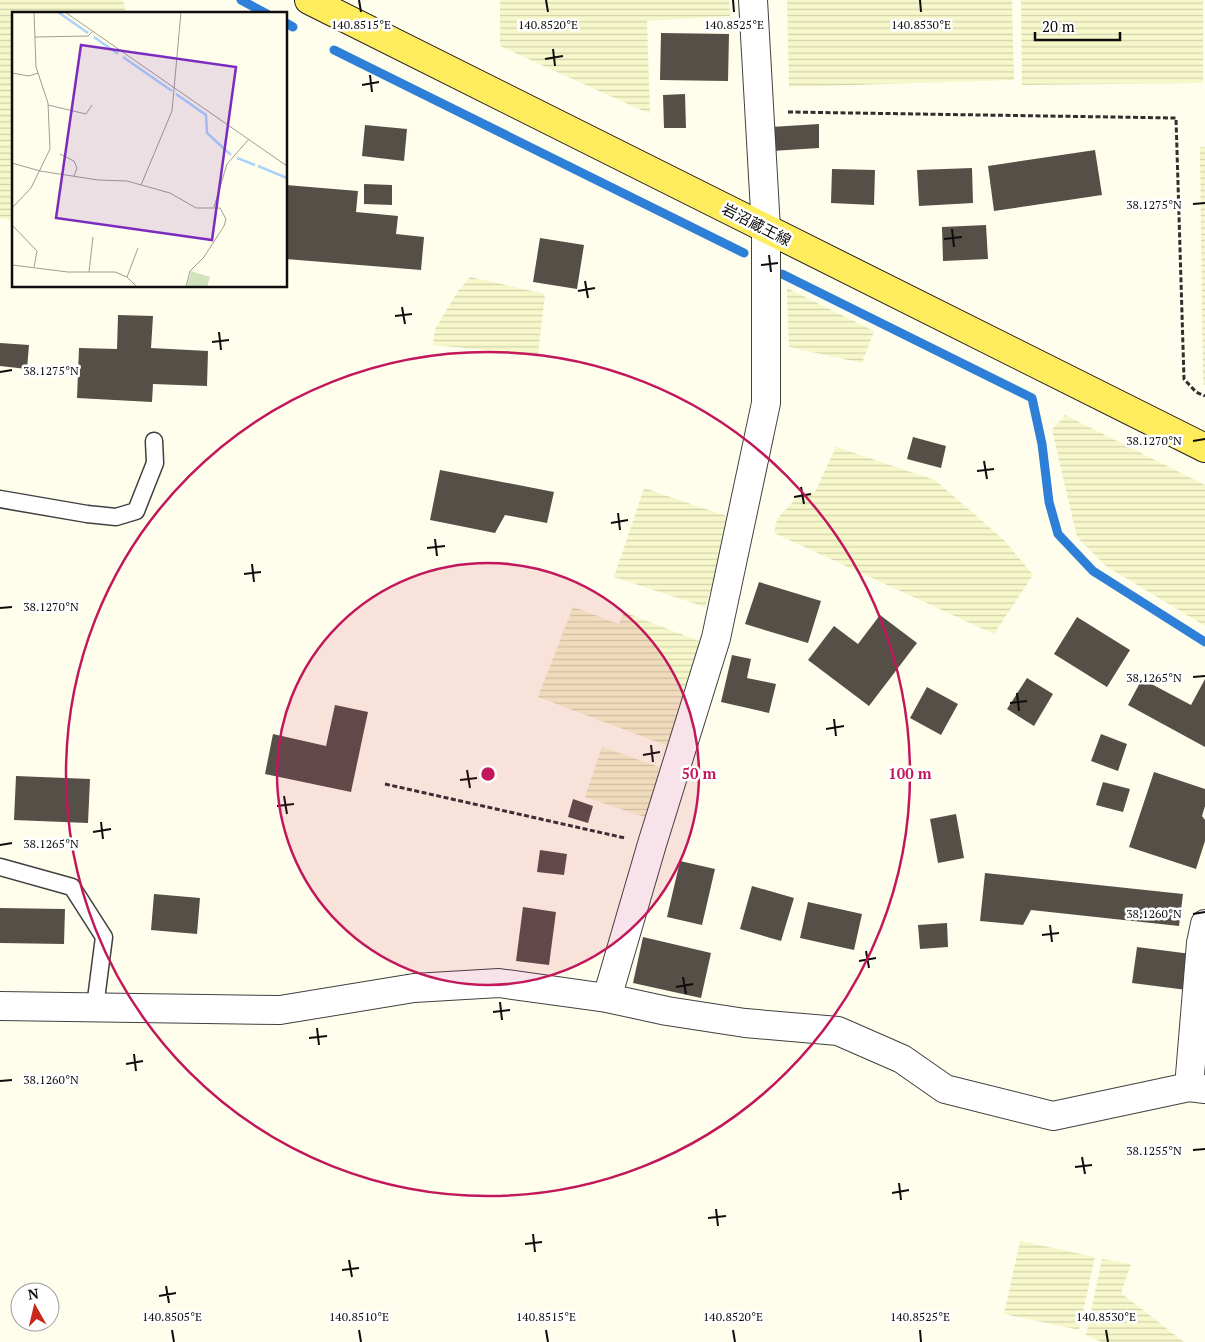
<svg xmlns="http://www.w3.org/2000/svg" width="1205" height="1342" viewBox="0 0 1205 1342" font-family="'PT Serif','Noto Sans JP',serif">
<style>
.farmland{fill:url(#farmland-rules)}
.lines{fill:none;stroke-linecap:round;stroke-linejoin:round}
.stream{stroke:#2d7fd8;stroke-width:9}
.building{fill:#564f48}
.lane-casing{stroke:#404040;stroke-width:19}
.street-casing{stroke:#404040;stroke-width:30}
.primary-casing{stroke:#1e1e1e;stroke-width:30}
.path{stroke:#2f2f2f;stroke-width:3;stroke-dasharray:5 2.5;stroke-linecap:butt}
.lane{stroke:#fff;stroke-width:16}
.street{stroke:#fff;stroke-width:28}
.primary{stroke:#ffec5c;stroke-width:28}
.ticks{fill:none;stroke:#0d0d0d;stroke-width:2}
.ring{fill:none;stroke:#c2185b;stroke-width:2.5}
.labels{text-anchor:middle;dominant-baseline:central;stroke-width:5;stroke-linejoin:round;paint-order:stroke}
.street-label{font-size:15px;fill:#0d0d0d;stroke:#fff}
.inset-river{fill:none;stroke:#acd4fb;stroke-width:2.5}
.inset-road{fill:none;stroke:#9e9e93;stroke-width:1}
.view{fill:#7b2cbf;fill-opacity:0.15;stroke:#7b2cbf;stroke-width:2.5}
.inset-edge{fill:none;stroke:#0d0d0d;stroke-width:2.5}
.ticks-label{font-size:12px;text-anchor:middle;fill:#0d0d0d;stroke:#fff;stroke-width:5;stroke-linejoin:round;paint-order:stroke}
.centre{fill:#c2185b;stroke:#fff;stroke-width:2.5}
.ring-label{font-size:15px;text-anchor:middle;font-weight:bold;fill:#c2185b;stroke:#fff;stroke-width:5;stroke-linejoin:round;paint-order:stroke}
</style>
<defs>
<pattern id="farmland-rules" width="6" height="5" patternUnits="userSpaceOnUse" patternTransform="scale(1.25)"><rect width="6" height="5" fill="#f6f7ca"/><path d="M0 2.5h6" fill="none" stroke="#d2d3ac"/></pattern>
</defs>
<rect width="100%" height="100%" fill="#fffeec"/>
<path class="farmland" d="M0,0H123L126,14H14V223L6,218L0,219Z
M500,0H729L730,16L647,21L650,114L500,46Z
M787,0H1012L1014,80L789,87Z
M1021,0H1203V83L1022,85Z
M1200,147H1205V385L1203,384Z
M470,277L545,294L538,355L433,345L435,329L458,291Z
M787,288L874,331L862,363L789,347Z
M1065,415L1205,485V626L1106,566L1077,537L1052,430Z
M836,447L935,480L1004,540L1033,575L994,634L774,533L777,519L800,494L815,492Z
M644,488L735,519L705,607L614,577Z
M573,607L619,624L624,612L712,646L673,748L538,697Z
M602,747L662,768L645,817L585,797Z
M1020,1241L1095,1257L1079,1330L1004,1314Z
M1102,1259L1131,1264L1121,1293L1184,1342H1102L1086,1335Z"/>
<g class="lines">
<path class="stream" d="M241,0L267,14
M286,23L293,27
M334,50L744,253
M782,274L1032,398L1042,444L1049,502L1058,534L1093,571L1205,642"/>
</g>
<path class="building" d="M661,33L729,34L728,81L660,80Z
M685,94L686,128H664L663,95Z
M819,124V148L772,151L771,127Z
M365,125L407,129L404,161L362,156Z
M1095,150L1102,195L994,211L988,166Z
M972,168L973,203L919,206L917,170Z
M832,169L875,170L874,205L831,203Z
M364,184L392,185V205L364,204Z
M286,185L358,191L356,212L398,216L396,234L424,237L421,270L286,259Z
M986,225L988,259L943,261L942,227Z
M540,238L584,245L577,289L533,282Z
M118,315L153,316L151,348L208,351L207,386L153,384L152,402L77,398L79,348L117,349Z
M0,343L29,345L27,369L0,366Z
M913,437L946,446L941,468L907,459Z
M440,470L554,492L547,523L505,515L495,533L430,520Z
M759,582L821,601L808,643L745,624Z
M880,615L917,643L869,706L808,660L834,626L858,644Z
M1077,617L1130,650L1107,687L1054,654Z
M732,655L751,659L747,678L776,684L769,713L721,702Z
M1027,678L1053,694L1034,726L1007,709Z
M1142,679L1191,705L1205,679V747L1128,705Z
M927,687L958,704L941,735L910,718Z
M335,705L368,712L351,792L265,774L273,734L326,746Z
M1101,734L1127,744L1118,771L1091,761Z
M1154,772L1205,789V806L1202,816L1205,820V841L1196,869L1129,847Z
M16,776L90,779L88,823L14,820Z
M1103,782L1130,789L1123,812L1096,805Z
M573,799L593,806L588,823L568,817Z
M956,814L964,858L938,863L930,819Z
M540,850L567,854L564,875L537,872Z
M680,861L715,869L702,925L667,917Z
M985,873L1183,894L1179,926L1031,910L1023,925L980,921Z
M752,886L794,898L781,941L740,929Z
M154,894L200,898L197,934L151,930Z
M808,902L862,914L854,950L800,938Z
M523,907L556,912L549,965L516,961Z
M0,908L65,909L64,944L0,943Z
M947,923L948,947L920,949L918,925Z
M643,937L711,953L701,998L633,983Z
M1137,947L1191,954L1187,990L1132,983Z"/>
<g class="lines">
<defs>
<path id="lane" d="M0,499L87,514L116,517L136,511L155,463L154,441
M0,867L72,887L104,937L95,1007"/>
<path id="street" d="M607,998L652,844L716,638L766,403V229L753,0
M0,1006L280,1010L414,988L499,983L607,998L667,1011L745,1023L838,1031L902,1059L945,1089L1053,1116L1189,1087L1205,1089
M1189,1087L1201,943L1205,924"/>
<path id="primary" d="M309,0L1205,448"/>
</defs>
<use href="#lane" class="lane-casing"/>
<use href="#street" class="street-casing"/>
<use href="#primary" class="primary-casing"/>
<path class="path" d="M788,112L1176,118L1184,379L1196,392L1205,396
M385,784L625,838"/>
<use href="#lane" class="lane"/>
<use href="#street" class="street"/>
<use href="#primary" class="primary"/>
</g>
<path class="ticks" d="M359,0L361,12M546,0L548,12M733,0L734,12M920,0L921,12M553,49L555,66M545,59L563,56M370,75L372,92M362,85L379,82M1193,204L1205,203M952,229L954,247M944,239L962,237M769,255L771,272M761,265L778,263M585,281L588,298M578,291L595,288M402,307L405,324M395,316L412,314M219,332L221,350M212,342L229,340M0,372L12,370M1193,441L1205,439M984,461L987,479M977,471L994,469M801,487L804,504M794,497L811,494M618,513L620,530M611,523L628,520M435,539L437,556M427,548L445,546M252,564L254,582M244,574L261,572M0,608L12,607M1193,677L1205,676M1017,693L1019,711M1010,703L1027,701M834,719L836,736M826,729L844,726M651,745L653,762M643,755L660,752M467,770L470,788M460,780L477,778M284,796L287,814M277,806L294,804M101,822L103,839M93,832L111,829M0,845L12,843M1193,914L1205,912M1050,925L1052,942M1042,935L1059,933M866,951L869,968M859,961L876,958M683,977L686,994M676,987L693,984M500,1002L502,1020M493,1012L510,1010M317,1028L319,1045M309,1038L327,1036M134,1054L136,1071M126,1064L143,1061M0,1081L12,1080M1193,1150L1205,1149M1082,1157L1085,1174M1075,1167L1092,1165M899,1183L901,1200M892,1193L909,1190M716,1209L718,1226M708,1218L726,1216M533,1234L535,1252M525,1244L542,1242M349,1260L352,1277M342,1270L359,1268M166,1286L169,1303M159,1296L176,1293M172,1330L174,1342M359,1330L361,1342M546,1330L548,1342M733,1330L735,1342M920,1330L921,1342M1106,1330L1108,1342"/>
<circle cx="488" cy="774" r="211" fill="#c2185b" fill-opacity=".12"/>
<g class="ring">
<circle cx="488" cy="774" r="211"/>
<circle cx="488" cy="774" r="422"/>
</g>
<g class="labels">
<g class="street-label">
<text transform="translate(757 224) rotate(27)">岩沼蔵王線</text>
</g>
</g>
<g transform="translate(12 12)">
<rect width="275" height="275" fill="#fffeec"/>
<path d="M179,259L198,265L195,275H175Z" fill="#d1e3bc"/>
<path class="inset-river" d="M46,0L76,21M82,25L106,42M111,45L160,79M164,82L194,103L195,121L219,143M225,146L243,153M246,154L275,166"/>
<path class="inset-road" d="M53,0L275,154M23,25L76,24L81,19M0,61L17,64L26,61M36,93L74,102L80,93M48,142L62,149L65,156L62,164M0,151L28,159L86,168L115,169L158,181L184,196H208L214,207L212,214L192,245L178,259L174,275M129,173L160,99L169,0M202,195L215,152L237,127M0,196L19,176L38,137L36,91L24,55L22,0M0,213L25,239L22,255M0,253L56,260H103L115,265L125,275M77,260L81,225M115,265L126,236"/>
<path class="view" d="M69,33L224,55L200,228L44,206Z"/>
<rect width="275" height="275" class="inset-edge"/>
</g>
<g class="ticks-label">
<text x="361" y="29">140.8515°E</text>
<text x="548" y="29">140.8520°E</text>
<text x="734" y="29">140.8525°E</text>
<text x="921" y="29">140.8530°E</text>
<text x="1154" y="209">38.1275°N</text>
<text x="51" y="375">38.1275°N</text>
<text x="1154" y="445">38.1270°N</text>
<text x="51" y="611">38.1270°N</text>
<text x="1154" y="682">38.1265°N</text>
<text x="51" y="848">38.1265°N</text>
<text x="1154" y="918">38.1260°N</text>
<text x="51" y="1084">38.1260°N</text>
<text x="1154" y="1155">38.1255°N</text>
<text x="172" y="1321">140.8505°E</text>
<text x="359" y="1321">140.8510°E</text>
<text x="546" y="1321">140.8515°E</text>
<text x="733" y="1321">140.8520°E</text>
<text x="920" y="1321">140.8525°E</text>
<text x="1106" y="1321">140.8530°E</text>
</g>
<circle cx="488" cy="774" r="8" class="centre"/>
<g class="ring-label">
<text x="699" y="779">50 m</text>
<text x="910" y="779">100 m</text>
</g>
<g transform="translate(35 1307) rotate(352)"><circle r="24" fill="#ffffff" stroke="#9e9e9e"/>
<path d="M0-4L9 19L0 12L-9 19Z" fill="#c82719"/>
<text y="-8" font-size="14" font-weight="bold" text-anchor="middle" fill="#0d0d0d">N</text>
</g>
<path d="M1035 32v8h85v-8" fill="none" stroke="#0d0d0d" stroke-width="2.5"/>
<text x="1042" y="32" font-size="15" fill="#0d0d0d" stroke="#ffffff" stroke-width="4" paint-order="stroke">20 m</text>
</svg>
